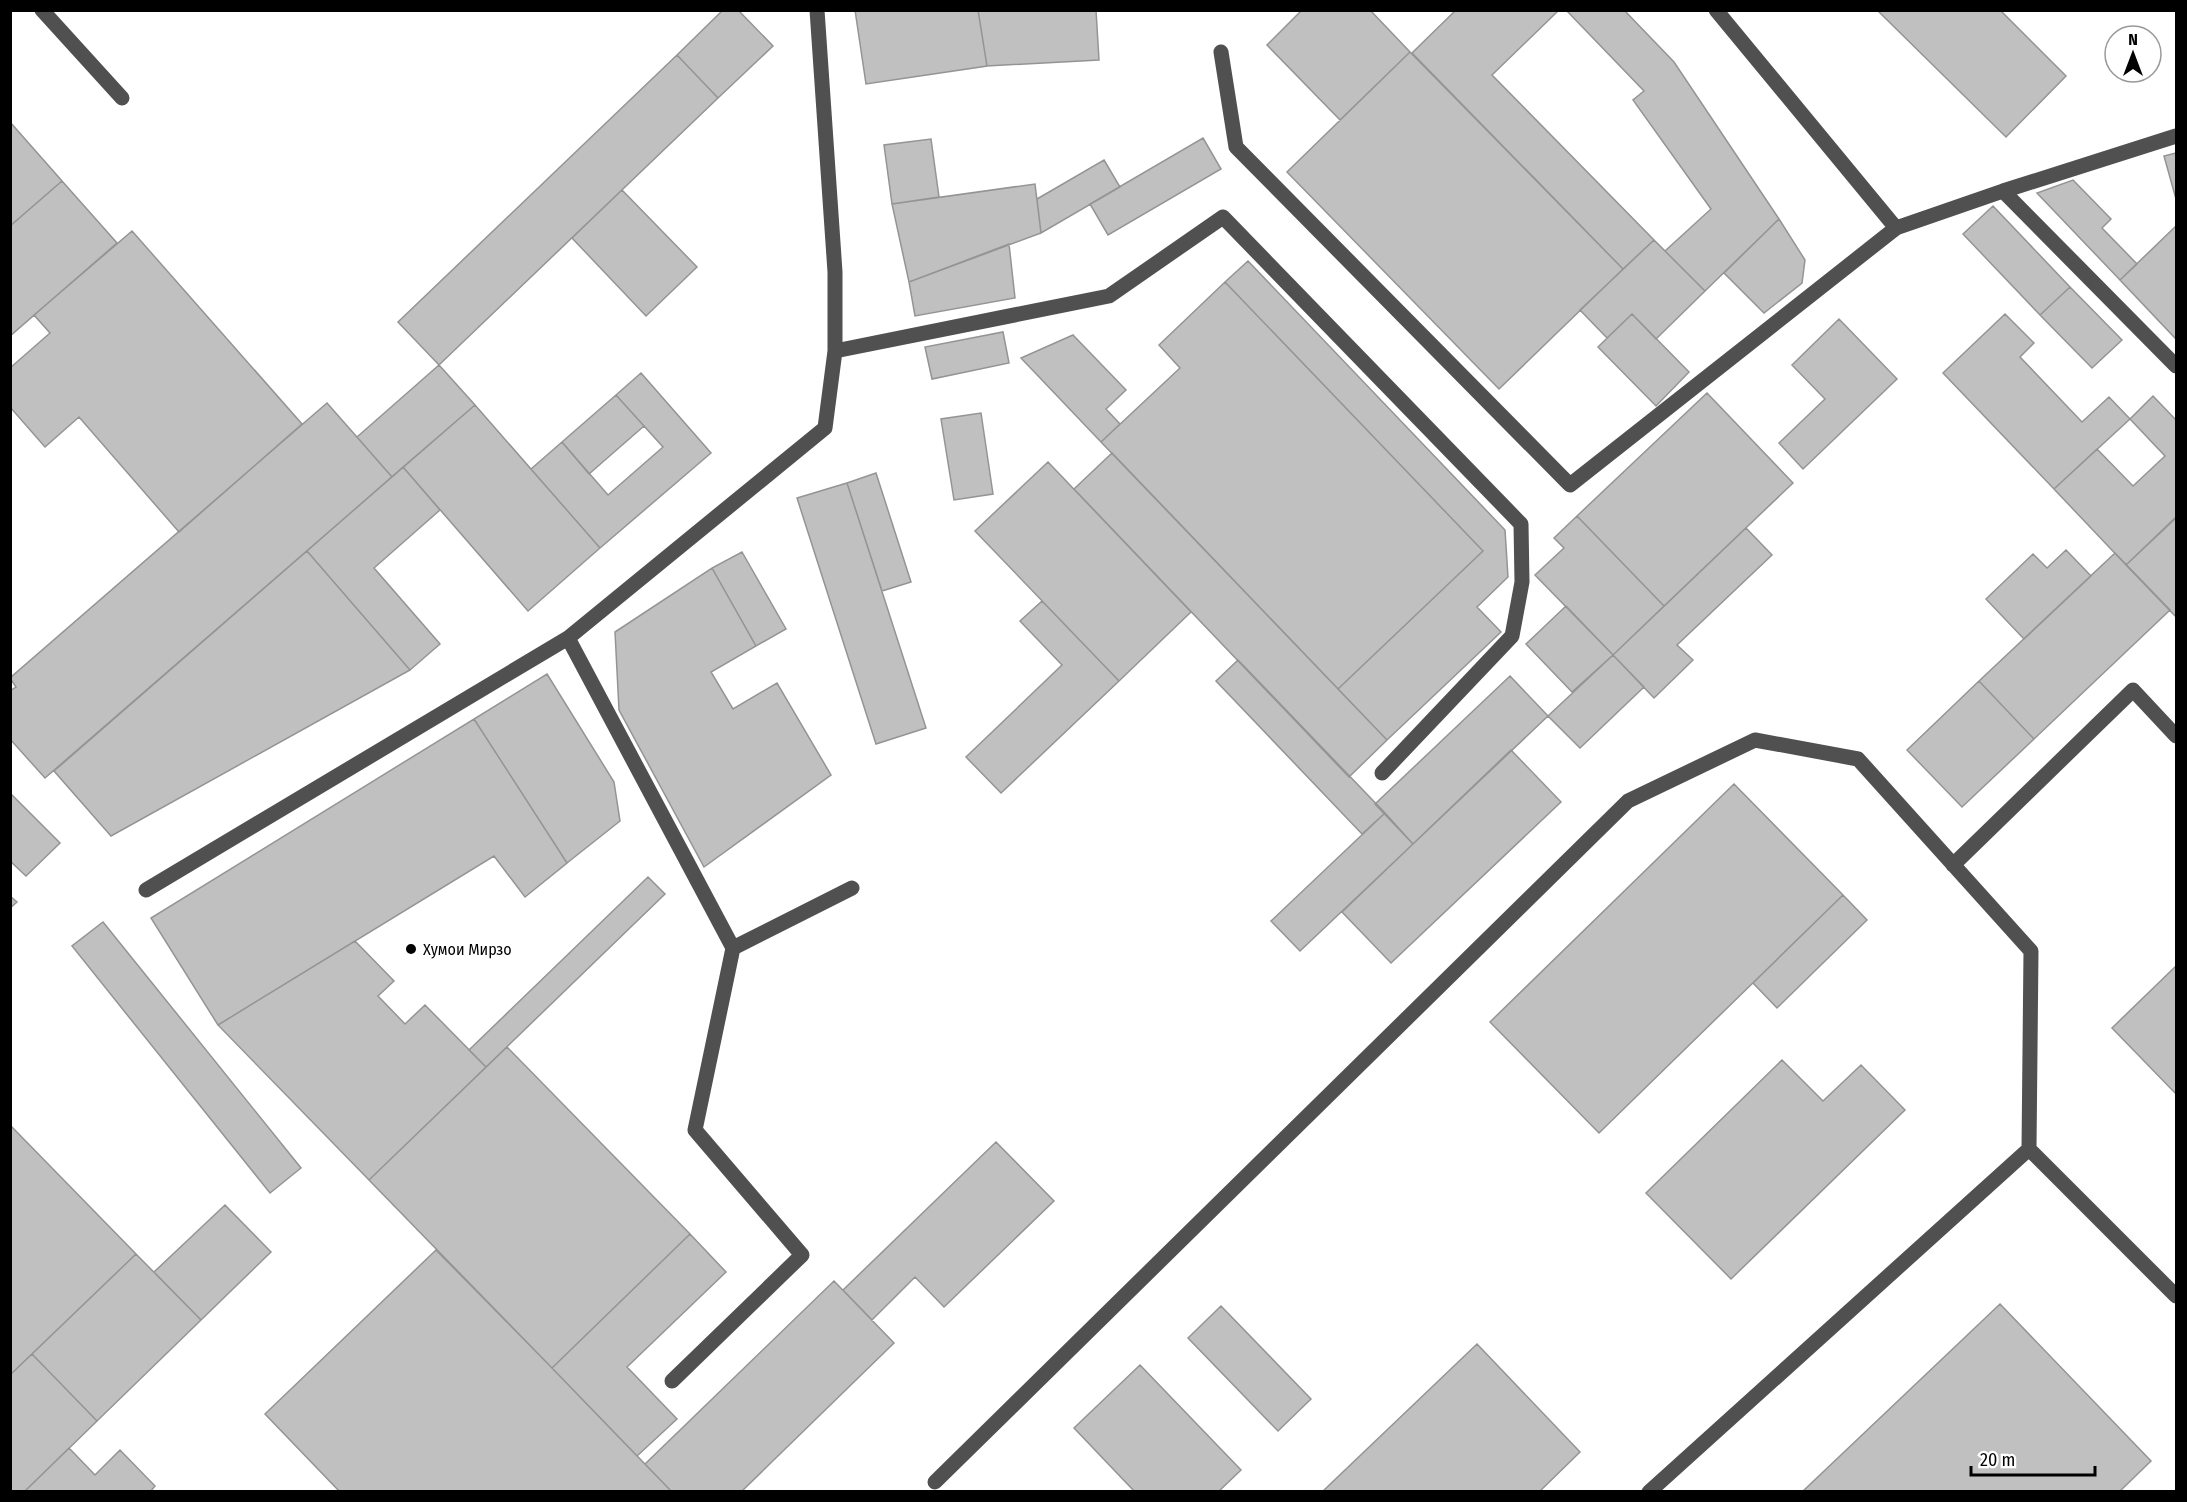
<svg xmlns="http://www.w3.org/2000/svg" width="2187" height="1502" viewBox="0 0 2187 1502" font-family="'Fira Sans Condensed',sans-serif">
<style>
.building{fill:#c0c0c0;stroke:#949494;stroke-width:1.5}
.lines{fill:none;stroke-linecap:round;stroke-linejoin:round}
.minor{stroke:#505050;stroke-width:15}
.poi-dot{fill:#000;stroke:#fff;stroke-width:2}
.labels{text-anchor:middle;dominant-baseline:central;stroke-width:4.5;stroke-linejoin:round;paint-order:stroke}
.poi-label{font-size:16px;fill:#000;stroke:#fff;text-anchor:start}
</style>
<rect width="100%" height="100%" fill="#fff"/>
<path class="building" d="M723,10H738L773,46L718,98L677,55Z
M855,10H978L987,66L866,84Z
M978,10H1096L1099,60L987,66Z
M1302,10H1370L1410,52L1340,120L1267,45Z
M1456,10H1559L1492,75L1654,240L1623,269L1412,53Z
M1566,10H1624L1674,62L1779,219L1705,291L1665,251L1711,209L1633,100L1644,91Z
M1877,10H2000L2066,76L2006,137Z
M1410,52L1623,269L1499,389L1287,172Z
M677,55L718,98L439,365L398,322Z
M10,122L62,181L10,226Z
M1203,138L1221,169L1108,235L1090,204Z
M931,139L939,197L892,204L884,145Z
M2176,153V199L2164,156Z
M1104,160L1120,187L1041,233L1037,199Z
M2073,180L2111,219L2102,228L2137,264L2120,280L2037,193Z
M62,181L117,243L10,336V226Z
M1035,184L1041,233L909,282L892,204Z
M622,190L697,267L646,316L572,238Z
M1993,206L2070,287L2040,315L1963,234Z
M1779,219L1805,260L1802,283L1764,313L1724,273Z
M2176,226V339L2120,280Z
M132,231L302,424L179,532L79,417L45,447L10,407V368L50,333L34,315Z
M1654,240L1705,291L1656,339L1632,314L1607,338L1580,310Z
M1009,244L1015,298L915,316L909,282Z
M1248,261L1505,530L1508,577L1477,607L1501,632L1387,740L1338,689L1483,551L1225,282Z
M1225,282L1483,551L1338,689L1101,442L1180,368L1159,345Z
M2070,287L2122,340L2092,368L2040,315Z
M1632,314L1689,372L1656,406L1598,347Z
M2005,314L2034,343L2020,357L2082,422L2109,397L2130,419L2054,489L1943,373Z
M1839,319L1897,379L1803,469L1779,443L1825,399L1792,365Z
M1003,332L1009,363L932,379L925,347Z
M1073,335L1126,390L1106,409L1120,424L1101,442L1021,358Z
M439,365L475,405L392,477L357,437Z
M641,373L711,453L600,548L531,469L562,442L608,495L663,447L616,395Z
M1707,393L1793,483L1664,606L1577,516Z
M616,395L644,426L589,474L562,442Z
M2153,396L2176,420V518L2126,565L2054,489L2097,449L2133,486L2165,456L2130,419Z
M327,403L392,477L45,778L10,739V691L16,687L10,678Z
M475,405L600,548L528,611L403,467Z
M981,413L993,494L954,500L941,419Z
M1112,453L1387,740L1349,777L1074,489Z
M1048,462L1191,612L1119,681L975,531Z
M403,467L440,510L374,568L440,644L410,670L307,551Z
M876,473L911,582L882,591L847,483Z
M847,483L926,728L876,744L797,498Z
M1577,516L1664,606L1613,655L1535,575L1564,548L1554,538Z
M2176,517V617L2126,565Z
M1746,528L1772,555L1677,645L1693,660L1654,698L1613,655Z
M2066,550L2091,576L2024,639L1986,599L2033,554L2047,568Z
M307,551L410,670L111,836L54,771Z
M742,552L786,629L756,646L712,568Z
M2115,553L2170,610L2034,739L1979,681Z
M712,568L756,646L711,672L733,709L777,683L831,775L704,867L619,710L615,632Z
M1042,601L1119,681L1001,793L966,757L1062,665L1020,621Z
M1566,606L1613,655L1572,692L1526,644Z
M1613,655L1644,687L1580,748L1548,716Z
M1238,660L1385,813L1362,834L1216,681Z
M547,674L614,782L620,821L567,863L474,719Z
M1510,676L1548,716L1413,844L1375,804Z
M1979,681L2034,739L1962,807L1907,750Z
M474,719L567,863L525,897L494,856L218,1025L151,918Z
M1511,750L1561,802L1391,963L1342,912Z
M1734,784L1843,895L1599,1133L1490,1022Z
M10,793L60,843L26,876L10,861Z
M1385,813L1413,844L1300,951L1271,921Z
M648,877L665,894L486,1067L469,1050Z
M1843,895L1867,920L1777,1008L1753,983Z
M10,896L17,902L10,908Z
M103,922L301,1168L270,1193L72,946Z
M355,941L394,981L378,996L405,1024L425,1005L486,1067L369,1180L218,1025Z
M2176,966V1094L2112,1028Z
M507,1047L690,1234L552,1368L369,1180Z
M1782,1060L1823,1101L1861,1065L1905,1110L1731,1279L1646,1193Z
M10,1125L136,1254L10,1375Z
M996,1142L1054,1201L944,1307L915,1277L872,1320L843,1290Z
M225,1205L271,1252L201,1320L154,1272Z
M690,1234L726,1272L627,1367L677,1419L637,1456L552,1368Z
M436,1250L552,1368L672,1492H340L265,1414Z
M136,1254L201,1320L97,1421L32,1354Z
M834,1281L894,1343L741,1492H672L645,1464Z
M2000,1304L2151,1461L2119,1492H1802Z
M1221,1306L1311,1399L1278,1431L1188,1338Z
M1477,1344L1580,1452L1539,1492H1322Z
M32,1354L97,1421L24,1492H10V1375Z
M1140,1365L1241,1470L1218,1492H1135L1074,1428Z
M69,1448L95,1475L120,1450L155,1486L150,1492H24Z"/>
<g class="lines">
<path class="minor" d="M42,10L122,98
M1221,52L1236,147L1570,485L1896,228L1716,10
M2003,191L2176,366
M1896,228L2003,191L2176,136
M835,351L1109,296L1223,217L1521,524L1522,582L1512,636L1382,773
M568,638L733,948L695,1130L802,1255L672,1381
M1953,865L2133,690L2176,736
M146,890L568,638L825,428L835,351V272L817,10
M733,948L852,888
M2029,1149L2176,1296
M935,1482L1628,801L1755,740L1858,759L2031,951L2029,1149L1649,1492"/>
</g>
<circle class="poi-dot" cx="411" cy="949" r="6"/>
<g class="labels">
<g class="poi-label">
<text x="423" y="949">Хумои Мирзо</text>
</g>
</g>
<rect width="2187" height="1502" fill="none" stroke="#000000" stroke-width="24"/>
<g transform="translate(2133 54)"><circle r="28" fill="#ffffff" stroke="#999999" stroke-width="1.5"/>
<path d="M0-4.5L10 22L0 15L-10 22Z" fill="#000000"/>
<text y="-9" font-size="16" font-weight="bold" text-anchor="middle" fill="#000000">N</text>
</g>
<path d="M1971 1466v9h124v-9" fill="none" stroke="#000000" stroke-width="3"/>
<text x="1980" y="1466" font-size="18" fill="#000000" stroke="#ffffff" stroke-width="4.5" paint-order="stroke">20 m</text>
</svg>
